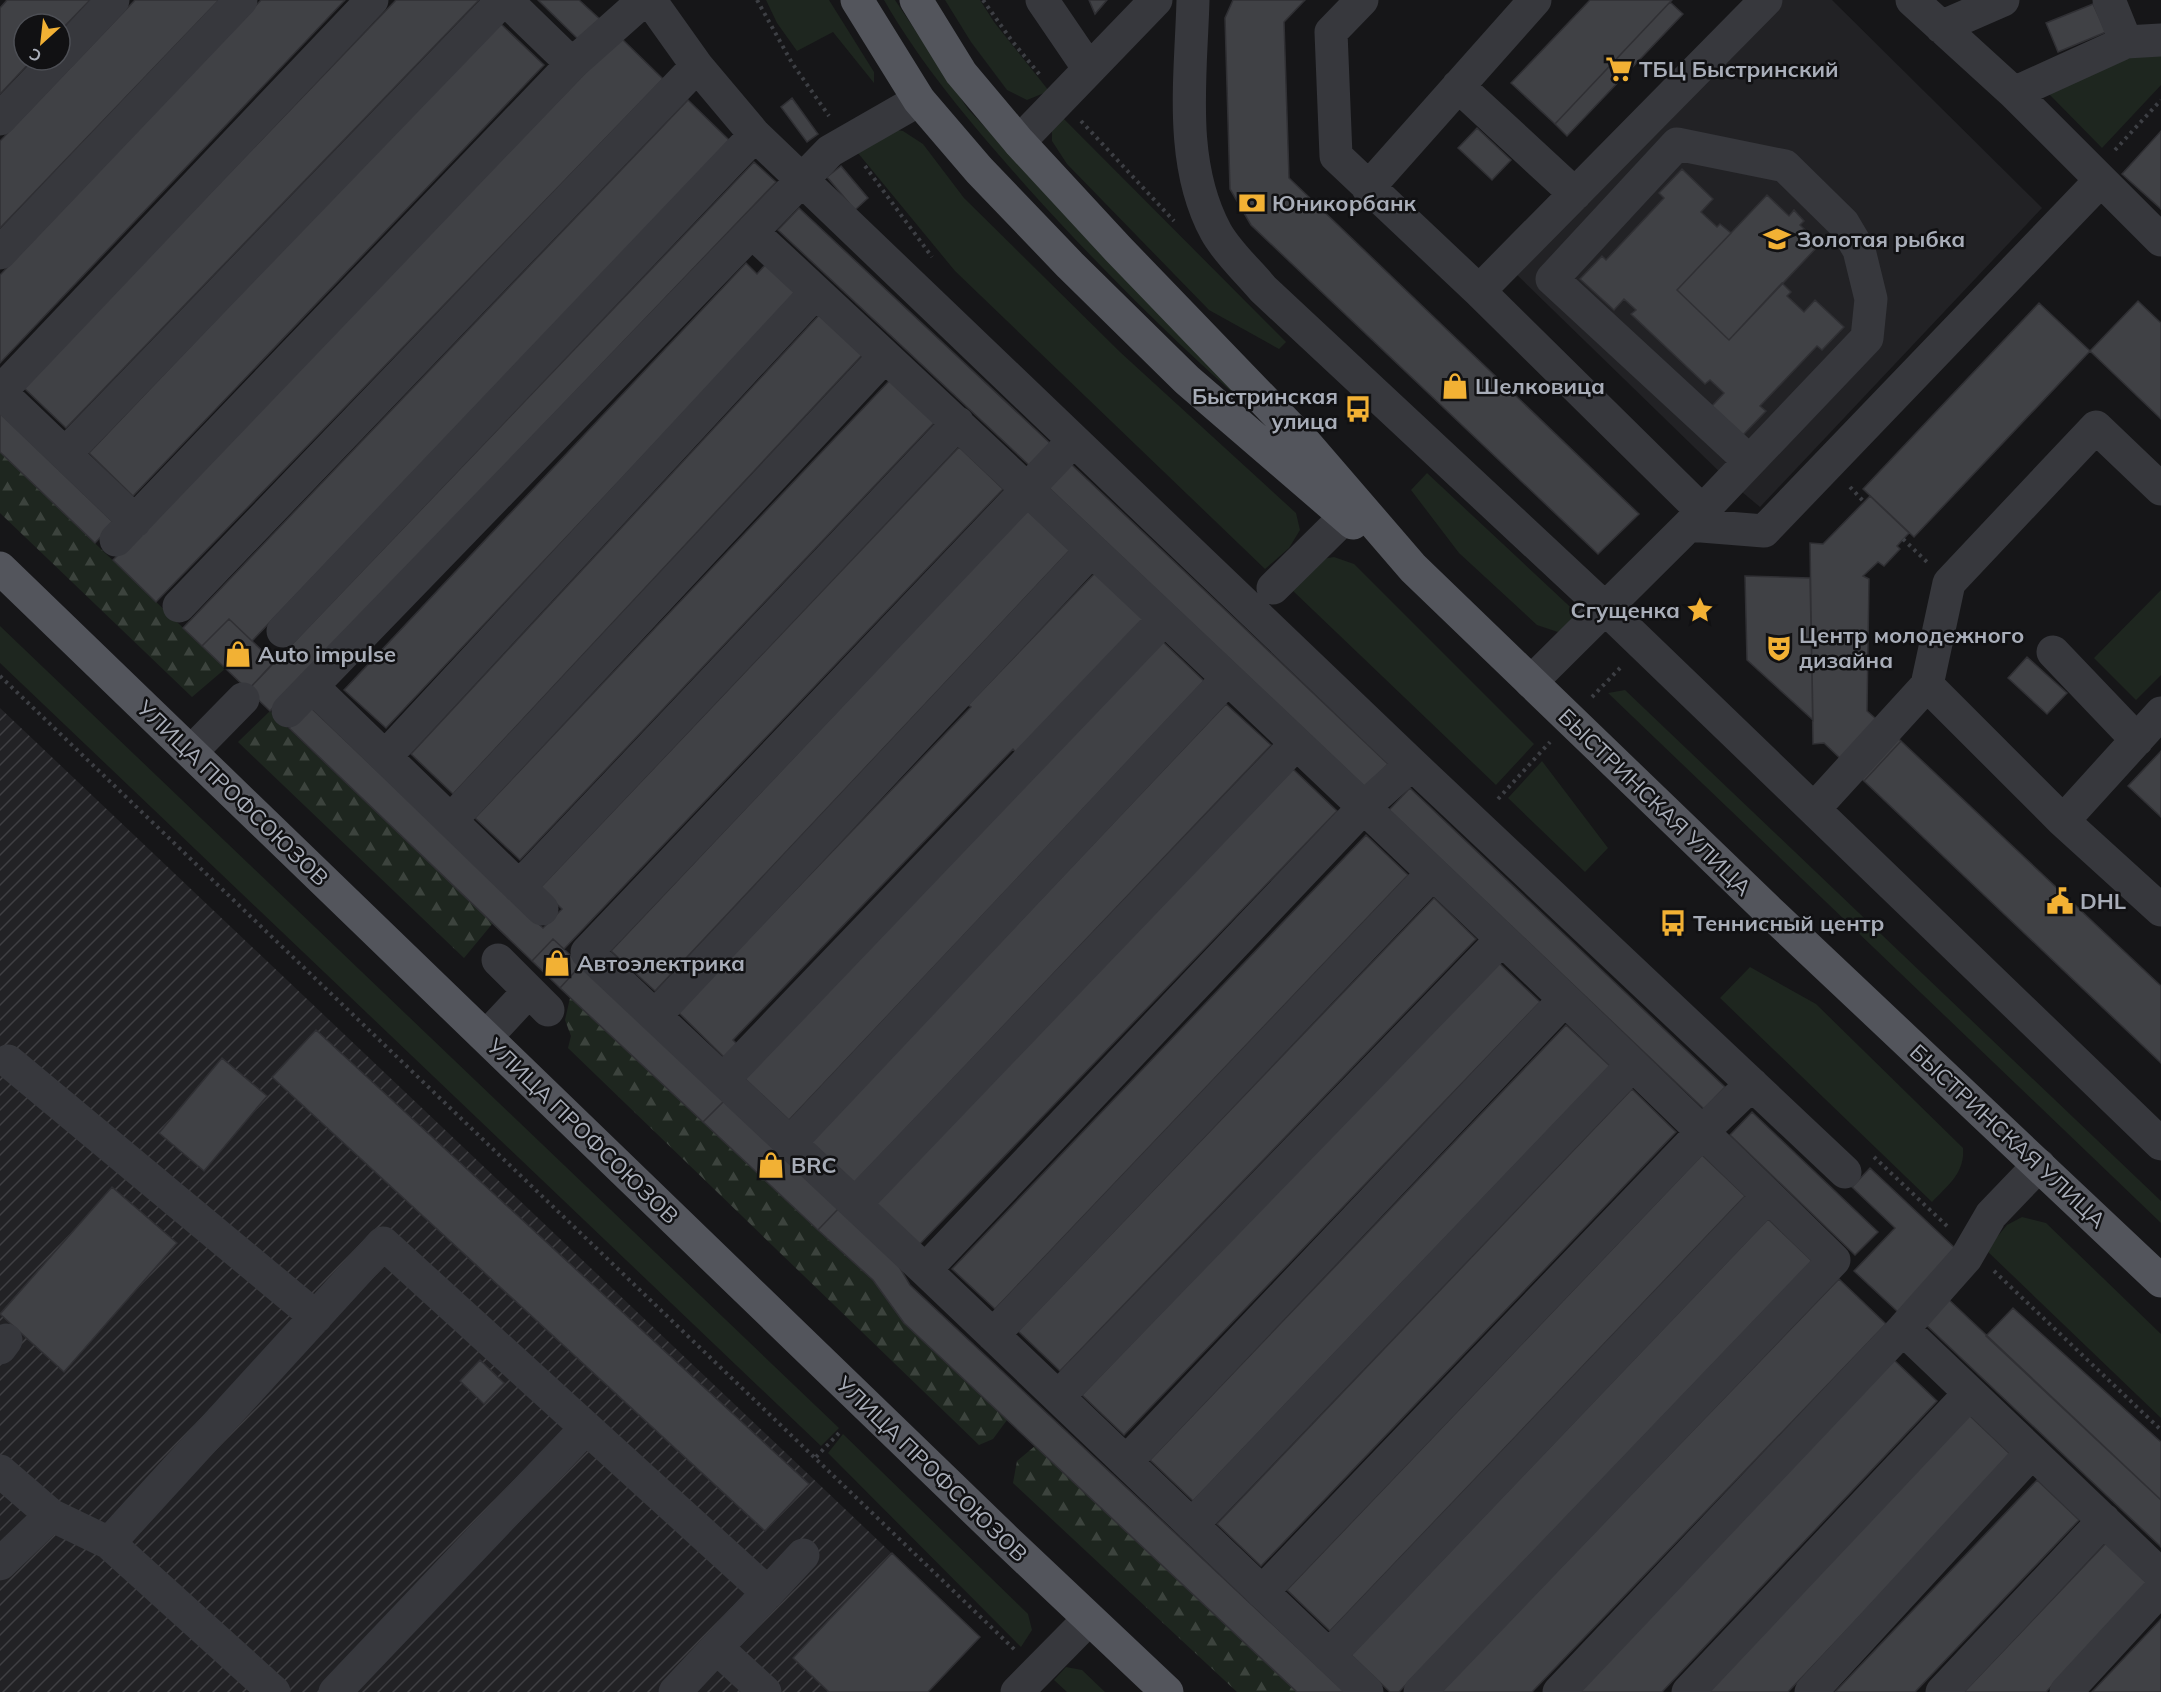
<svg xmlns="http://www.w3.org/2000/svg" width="2161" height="1692" viewBox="0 0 2161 1692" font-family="Mulish,sans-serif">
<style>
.built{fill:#222225}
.industrial{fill:url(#industrial-furrows)}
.green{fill:#1e261f}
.forest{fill:url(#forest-firs)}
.building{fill:#404145;stroke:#303034;stroke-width:1.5}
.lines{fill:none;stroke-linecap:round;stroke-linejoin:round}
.path{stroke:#3d3f44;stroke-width:4;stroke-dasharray:3 4.5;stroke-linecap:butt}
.minor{stroke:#37383d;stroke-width:33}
.major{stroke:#53555c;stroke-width:33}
.labels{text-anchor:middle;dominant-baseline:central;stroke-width:5;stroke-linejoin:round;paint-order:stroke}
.poi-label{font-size:22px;font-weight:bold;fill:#a8adb8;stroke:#111113;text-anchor:start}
.street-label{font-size:22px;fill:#a8adb8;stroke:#111113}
</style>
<defs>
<pattern id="industrial-furrows" width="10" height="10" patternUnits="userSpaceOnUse" patternTransform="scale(1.5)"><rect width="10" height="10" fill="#222225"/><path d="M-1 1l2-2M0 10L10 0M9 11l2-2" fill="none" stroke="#3f3f43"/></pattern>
<pattern id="forest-firs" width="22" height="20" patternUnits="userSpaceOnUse" patternTransform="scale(1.5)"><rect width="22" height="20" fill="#1e261f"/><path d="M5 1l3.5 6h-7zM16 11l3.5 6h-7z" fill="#3c433d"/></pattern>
</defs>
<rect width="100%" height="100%" fill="#161618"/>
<path class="built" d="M1774,0H1832L2042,208L1760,507L1730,482L1512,270Z"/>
<path class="industrial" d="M0,708L980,1637L928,1692H0Z"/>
<path class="green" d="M766,0H829L874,72V83L833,32L797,51L777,23Z
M884,0H895L968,109L1080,228L1284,438C1193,360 1107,276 1027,187C975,128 923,68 884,0Z
M945,0H980L994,22L1049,91L1027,100L1007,90L971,42Z
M2161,47V85L2102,148L2049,94L2053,82Z
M1060,115L1286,342L1279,349L1209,310L1067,164L1052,141V123Z
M887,128L903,131L923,144L964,198L1120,352L1296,513L1300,530L1289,548L1265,569L955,271L853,147Z
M1427,473L1582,618L1558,632L1537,625L1459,553L1411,490Z
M1334,557L1354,564L1534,744L1496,785L1291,589L1322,559Z
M2161,590V675L2136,700L2094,658Z
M0,626L839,1428L821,1446L0,663Z
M1625,690L2161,1201V1223L1608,693Z
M1542,761L1608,848L1585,872L1508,798Z
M1750,967L1816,1004L1963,1148C1965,1173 1948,1185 1932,1202L1720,998Z
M2022,1217L2046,1223L2161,1334V1418L1986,1250L2007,1225Z
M843,1434L1028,1614L1032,1630L1021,1647L828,1453Z
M1066,1667L1082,1670L1105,1692H1067L1054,1680Z"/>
<path class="forest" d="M0,452L202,646L226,668L192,697L0,513Z
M270,711L493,923L464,958L238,742Z
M570,998L873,1280L904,1323L1007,1420L993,1439L979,1445L568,1048L571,1036L565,1020Z
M1035,1446L1297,1692H1237L1013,1483L1017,1461Z"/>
<path class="building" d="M7,0H90L60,31V24H24V60H32L0,94V8Z
M135,0H219L0,228V141Z
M261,0H345L0,363V275Z
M396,0H479L66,428L23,387Z
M538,0H579L603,22L582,43Z
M1089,0H1107L1095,14Z
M1233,0H1305L1284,22L1289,178L1639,514L1598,554L1251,225L1230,189L1225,18Z
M1590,0H1672L1555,124L1511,83Z
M1670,2L1683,14L1567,136L1555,124Z
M2093,4L2106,32L2058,52L2046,23Z
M499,22L544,65L133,496L89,453Z
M620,37L663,79L156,602L113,560Z
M792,98L818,134L807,142L781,107Z
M688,100L730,141L252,641L229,619L202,646L183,628Z
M1477,128L1511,160L1492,180L1458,148Z
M2161,131V209L2122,174Z
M754,162L776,182L270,711L248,690Z
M841,166L868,198L855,210L827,177Z
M1682,169L1713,199L1701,212L1717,227L1720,224L1731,233L1677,290L1729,340L1782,283L1791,292L1787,296L1804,312L1815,300L1844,327L1822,350L1817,346L1760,406L1766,411L1743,435L1712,406L1724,393L1710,380L1705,384L1631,314L1636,310L1624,299L1614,310L1580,279L1602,256L1606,260L1664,198L1659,193Z
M1767,195L1789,216L1794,210L1804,221L1800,225L1820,244L1729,340L1677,290Z
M799,208L1052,445L1031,467L778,230Z
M746,263L757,274L766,264L797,293L386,728L344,690Z
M2138,301L2161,323V419L2090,351Z
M2039,303L2090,351L1914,537L1863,489Z
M820,314L863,354L453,794L411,754Z
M890,380L935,422L520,860L475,818Z
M0,413L114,523L95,543L0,452Z
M959,447L1003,489L564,949L553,939L532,961L289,728L309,706L543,928L562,909L540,888Z
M1070,463L1388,764L1366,788L1048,487Z
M1870,496L1909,533L1897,546L1900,549L1884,566L1878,562L1863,576L1869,579L1867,711L1901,741L1864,781L1824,743L1813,744L1810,543L1823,544Z
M1027,510L1070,550L655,991L611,951Z
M1096,572L1147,621L1018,755L1013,749L733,1040L738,1045L725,1058L678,1012L971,707L968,705Z
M1745,576L1810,578L1813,720L1747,660Z
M229,619L274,662L248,690L202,646Z
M1160,639L1204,681L789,1120L744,1078Z
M2027,657L2067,693L2047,714L2008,678Z
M1226,704L1271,745L853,1184L809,1143Z
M1901,741L2161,986V1063L1864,781Z
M2161,751V817L2128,786Z
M1293,769L1337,811L917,1247L873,1205Z
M1410,788L1725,1087L1704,1109L1389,810Z
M1366,835L1408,875L995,1309L952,1269Z
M1434,898L1476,939L1060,1371L1018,1331Z
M553,939L581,965L560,988L532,961Z
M1498,962L1540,1002L1124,1435L1082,1395Z
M581,965L724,1101L703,1122L560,988Z
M1566,1025L1610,1066L1193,1501L1150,1460Z
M316,1030L809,1484L765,1531L272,1077Z
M222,1058L267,1096L204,1171L159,1133Z
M1632,1089L1676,1132L1261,1566L1217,1524Z
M724,1101L839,1208L818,1230L703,1122Z
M1752,1112L1878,1232L1855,1255L1730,1135Z
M1702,1155L1745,1196L1330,1631L1287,1590Z
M1870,1168L1957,1250L1898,1312L1854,1271L1895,1228L1852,1187Z
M112,1187L177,1243L64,1372L0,1314Z
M839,1208L897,1263L910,1285L1345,1692H1297L904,1323L873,1280L818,1230Z
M1768,1219L1812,1261L1399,1692H1390L1351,1655Z
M1839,1279L1886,1324L1532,1692H1440Z
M1946,1297L2161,1500V1547L1923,1322Z
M2013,1308L2161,1442V1500L1986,1336Z
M1893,1359L1937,1401L1662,1692H1578Z
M480,1360L504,1383L484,1404L460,1381Z
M1969,1415L2012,1456L1788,1692H1706Z
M2037,1480L2079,1520L1915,1692H1835Z
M2106,1543L2149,1584L2046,1692H1964Z
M892,1553L980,1637L928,1692H829L793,1658Z
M2161,1619V1692H2092Z"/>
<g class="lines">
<path class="path" d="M757,0L792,63L829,116
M983,0L1012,41L1040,75
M1081,121L1174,221
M2115,150L2161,100
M865,166L932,257
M1850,487L1864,502
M1903,539L1927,562
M0,676L1015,1650
M1592,697L1620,668
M1498,799L1550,742
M1874,1157L1947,1226
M1994,1271L2161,1430
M816,1457L842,1430"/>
<path class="minor" d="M506,0L572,64
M650,0L697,66L755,135L1412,764L1845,1172
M1042,0L1089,69
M1193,0C1191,76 1178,162 1216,232C1227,252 1248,271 1263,289L1607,610L2161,1144
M1362,0L1331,32L1336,156L1479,291L1701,510
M1912,0L2014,93L2161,240
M2109,0L2126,42
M1941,27L2003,0
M60,56L113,0
M1458,86L1575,194
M2014,93L2126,42L2161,40
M0,119L56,60
M1019,142L1156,0
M1368,188L1535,0
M752,232C1116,571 1478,912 1834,1260L1420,1692
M0,253L241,0
M1479,291L1766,0
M1073,441L587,952L925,1270L1367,1692
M65,454L503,0
M135,521L0,392L372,0
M1689,525L1764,531L2100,181
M116,540L572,64L644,0
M1273,588L1345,517
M179,606L697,66
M283,631L755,135
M2053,652L2137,740
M1531,682L1689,525L1867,338L1871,299L1859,250L1843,223L1785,166L1677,144L1552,279L1749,461
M1927,685L2063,821L2161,910
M312,686L542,909
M288,711L830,151L919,100
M191,752L243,699
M385,757L816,292
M1814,809L1927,685L1949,583L2096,427L2161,489
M451,820L885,356
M2063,821L2161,713
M519,887L958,423
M498,960L548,1010
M655,1016L1092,550
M486,1037L529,991
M8,1061L316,1317
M723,1080L1164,619
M790,1143L1227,679
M855,1204L1296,744
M925,1270L1363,808L1412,764
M1903,1329L2161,1575
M993,1335L1432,874
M0,1348L6,1340
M1058,1397L1501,940
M1126,1462L1564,1000
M0,1471L51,1515L109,1543L274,1692
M1192,1525L1632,1065
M109,1543L383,1243L768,1593
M0,1564L51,1515
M1262,1592L1703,1131L1752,1084
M717,1648L765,1692
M1329,1656L1768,1196
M335,1692L586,1428
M675,1692L803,1555
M1017,1692L1089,1619
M1559,1692L1903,1329L1966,1258L1991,1215L2039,1165
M1688,1692L1970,1393
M1811,1692L2032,1452
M1942,1692L2104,1520
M2066,1692L2161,1589"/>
<path class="major" d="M857,0L919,100L979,170L1070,265L1187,380L1353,523
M916,0L961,73L1019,142L1118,249L1307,445L1413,568L1773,915L2161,1281
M0,568L1005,1539L1167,1692"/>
</g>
<defs>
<symbol id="supermarket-bare" viewBox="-9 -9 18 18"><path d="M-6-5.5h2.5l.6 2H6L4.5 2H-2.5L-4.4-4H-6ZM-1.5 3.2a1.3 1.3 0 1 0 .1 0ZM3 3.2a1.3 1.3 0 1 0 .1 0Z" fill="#f2b134" stroke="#111113" stroke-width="2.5" paint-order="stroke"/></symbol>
<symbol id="bank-bare" viewBox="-9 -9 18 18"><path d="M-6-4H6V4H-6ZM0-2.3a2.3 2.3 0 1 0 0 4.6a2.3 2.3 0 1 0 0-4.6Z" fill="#f2b134" stroke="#111113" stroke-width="2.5" paint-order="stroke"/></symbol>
<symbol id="school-bare" viewBox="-9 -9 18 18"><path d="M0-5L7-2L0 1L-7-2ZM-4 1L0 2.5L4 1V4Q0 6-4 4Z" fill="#f2b134" stroke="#111113" stroke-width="2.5" paint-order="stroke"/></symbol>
<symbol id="shop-bare" viewBox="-9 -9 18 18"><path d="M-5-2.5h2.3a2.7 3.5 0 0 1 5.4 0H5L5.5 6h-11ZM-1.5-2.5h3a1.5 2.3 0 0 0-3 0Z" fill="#f2b134" stroke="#111113" stroke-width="2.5" paint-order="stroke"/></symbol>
<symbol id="bus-bare" viewBox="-9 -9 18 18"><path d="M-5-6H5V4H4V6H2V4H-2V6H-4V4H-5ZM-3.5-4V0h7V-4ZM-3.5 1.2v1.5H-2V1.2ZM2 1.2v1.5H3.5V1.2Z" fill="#f2b134" stroke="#111113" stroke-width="2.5" paint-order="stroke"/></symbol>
<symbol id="sight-bare" viewBox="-9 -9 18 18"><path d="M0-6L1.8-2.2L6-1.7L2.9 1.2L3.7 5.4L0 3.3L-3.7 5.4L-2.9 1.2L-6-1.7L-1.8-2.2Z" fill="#f2b134" stroke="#111113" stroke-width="2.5" paint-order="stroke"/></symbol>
<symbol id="theatre-bare" viewBox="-9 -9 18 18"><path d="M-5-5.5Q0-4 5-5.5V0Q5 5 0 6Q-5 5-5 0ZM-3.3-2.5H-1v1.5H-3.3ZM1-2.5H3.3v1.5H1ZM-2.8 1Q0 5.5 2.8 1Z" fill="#f2b134" stroke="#111113" stroke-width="2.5" paint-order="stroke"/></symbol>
<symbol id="civic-bare" viewBox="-9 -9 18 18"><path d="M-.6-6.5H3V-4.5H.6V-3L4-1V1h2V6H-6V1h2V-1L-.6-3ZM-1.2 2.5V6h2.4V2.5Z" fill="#f2b134" stroke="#111113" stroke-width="2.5" paint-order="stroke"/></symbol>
</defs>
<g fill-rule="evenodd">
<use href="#supermarket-bare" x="1600" y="50" width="38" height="38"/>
<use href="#bank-bare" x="1233" y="184" width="38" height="38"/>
<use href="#school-bare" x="1758" y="220" width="38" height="38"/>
<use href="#shop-bare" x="1436" y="367" width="38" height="38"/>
<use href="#bus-bare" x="1339" y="390" width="38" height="38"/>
<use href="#sight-bare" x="1681" y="591" width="38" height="38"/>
<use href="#theatre-bare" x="1760" y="629" width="38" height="38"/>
<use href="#shop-bare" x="219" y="635" width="38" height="38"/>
<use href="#civic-bare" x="2041" y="882" width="38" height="38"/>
<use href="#bus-bare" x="1654" y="904" width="38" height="38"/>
<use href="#shop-bare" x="538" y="944" width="38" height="38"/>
<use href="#shop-bare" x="752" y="1146" width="38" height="38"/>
</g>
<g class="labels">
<g class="poi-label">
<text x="1639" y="69">ТБЦ Быстринский</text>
<text x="1272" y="203">Юникорбанк</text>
<text x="1797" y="239">Золотая рыбка</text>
<text x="1475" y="386">Шелковица</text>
<text x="1338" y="396" text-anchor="end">Быстринская<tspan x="1338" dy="25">улица</tspan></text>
<text x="1680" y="610" text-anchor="end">Сгущенка</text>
<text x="1799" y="635">Центр молодежного<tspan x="1799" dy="25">дизайна</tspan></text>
<text x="258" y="654">Auto impulse</text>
<text x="2080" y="901">DHL</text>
<text x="1693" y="923">Теннисный центр</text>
<text x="577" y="963">Автоэлектрика</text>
<text x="791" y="1165">BRC</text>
</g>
<g class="street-label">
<text transform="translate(233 793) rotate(44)">УЛИЦА ПРОФСОЮЗОВ</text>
<text transform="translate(1655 802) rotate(44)">БЫСТРИНСКАЯ УЛИЦА</text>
<text transform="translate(583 1131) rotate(44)">УЛИЦА ПРОФСОЮЗОВ</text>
<text transform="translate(2008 1136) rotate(43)">БЫСТРИНСКАЯ УЛИЦА</text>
<text transform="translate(932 1469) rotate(44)">УЛИЦА ПРОФСОЮЗОВ</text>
</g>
</g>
<g transform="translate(42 42) rotate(207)"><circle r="28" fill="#111113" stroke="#4d4f55" stroke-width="1.5"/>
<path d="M0-4.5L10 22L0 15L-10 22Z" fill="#f2b134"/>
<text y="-9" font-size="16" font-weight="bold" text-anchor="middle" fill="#a8adb8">С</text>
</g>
</svg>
